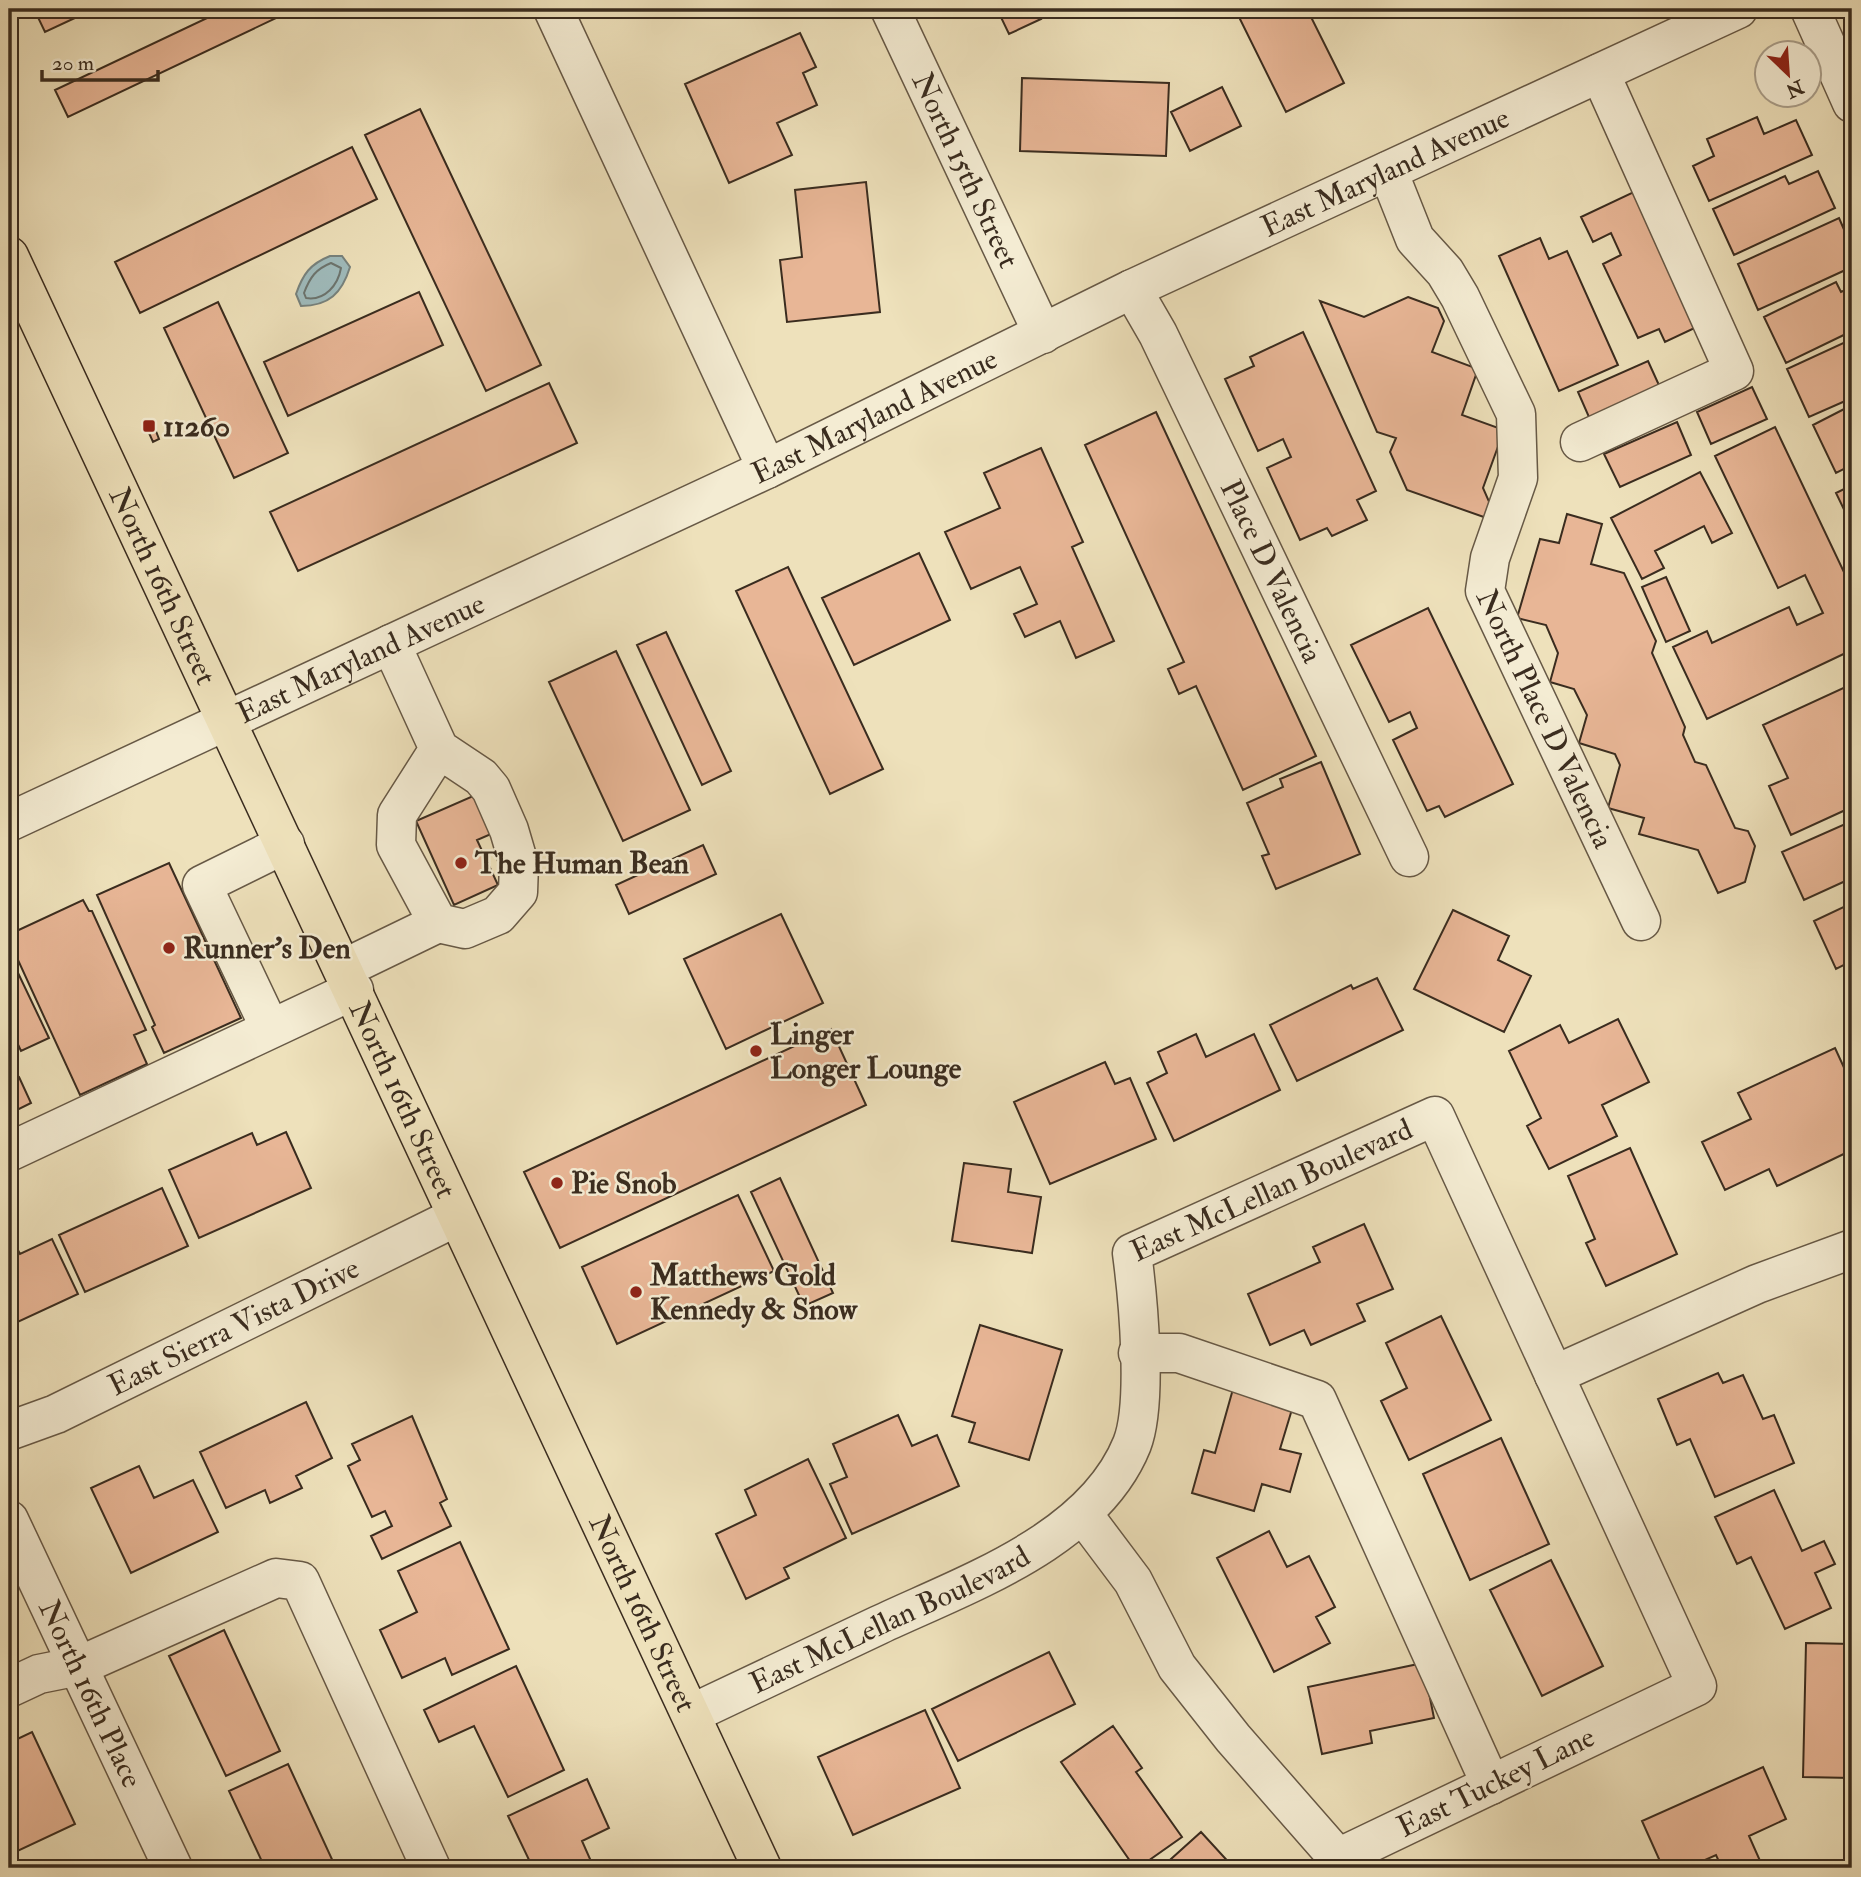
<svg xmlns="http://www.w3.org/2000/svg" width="1861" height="1877" viewBox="0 0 1861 1877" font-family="'IM FELL Double Pica',serif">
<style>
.water{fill:#9fbbbc;stroke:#77827d;stroke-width:2}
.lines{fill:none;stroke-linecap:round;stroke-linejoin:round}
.shore{stroke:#6c746e;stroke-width:2}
.building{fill:#e8b696;stroke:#3a2c1f;stroke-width:2}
.minor-casing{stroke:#675946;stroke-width:41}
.major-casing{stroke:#3a2c1f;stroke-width:41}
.minor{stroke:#f4ecd3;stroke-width:38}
.major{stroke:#eee1bb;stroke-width:38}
.poi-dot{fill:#8f2418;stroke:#f4ecd3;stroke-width:2.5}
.labels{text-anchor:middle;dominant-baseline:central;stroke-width:5;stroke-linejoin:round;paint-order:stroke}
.street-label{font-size:30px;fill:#3a2c1f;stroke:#f4ecd3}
.poi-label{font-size:30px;font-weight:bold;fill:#3a2c1f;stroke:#f4ecd3;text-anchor:start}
</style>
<rect width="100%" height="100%" fill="#eee1bb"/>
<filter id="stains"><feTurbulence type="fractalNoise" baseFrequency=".00286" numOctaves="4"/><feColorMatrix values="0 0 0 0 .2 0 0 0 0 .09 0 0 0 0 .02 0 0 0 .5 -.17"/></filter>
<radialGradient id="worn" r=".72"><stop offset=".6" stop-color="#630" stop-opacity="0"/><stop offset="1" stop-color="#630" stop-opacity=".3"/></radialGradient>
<path class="water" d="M330,256H342L350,267C342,293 329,306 301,306L296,294C303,274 310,264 330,256Z"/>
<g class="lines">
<path class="shore" d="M331,263L341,268C338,285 325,301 306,298L304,293C310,277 316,269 331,263Z"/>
</g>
<path class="building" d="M34,9H92V10L45,32Z
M226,9H295L68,117L55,90Z
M997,9H1035L1041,19L1009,34Z
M1235,9H1307L1344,83L1286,112Z
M800,33L816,67L803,73L817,105L777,123L792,155L729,183L685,84Z
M1022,78L1169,83L1166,156L1020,151Z
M1222,87L1241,126L1190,151L1171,112Z
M420,109L541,365L486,391L365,135Z
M1757,117L1764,134L1796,120L1812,155L1709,201L1693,166L1714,156L1707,139Z
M352,147L377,199L140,313L115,262Z
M1818,171L1835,208L1734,255L1713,209L1785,176L1789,184Z
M866,182L880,312L787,322L780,260L802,257L795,190Z
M1638,190L1701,325L1665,342L1659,329L1638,338L1603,264L1621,255L1611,233L1593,242L1581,217Z
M1839,218L1852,248V267L1758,310L1738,264Z
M1540,238L1549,259L1567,251L1618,365L1559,391L1499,256Z
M1836,282L1841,292L1852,287V331L1786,363L1764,317Z
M419,292L443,345L288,416L264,362Z
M1408,297L1438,308L1444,321L1432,352L1478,369L1462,415L1504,430L1483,488L1498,522L1407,490L1390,452L1396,438L1377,432L1320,301L1364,317Z
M218,302L288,453L234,478L164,328Z
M1303,332L1376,491L1357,500L1367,520L1332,536L1327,528L1300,540L1267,468L1291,457L1283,439L1258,451L1225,379L1254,366L1250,357Z
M1852,339V398L1809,417L1787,369Z
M1648,361L1663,394L1592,424L1578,392Z
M549,383L577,443L298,571L270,512Z
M1752,387L1767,419L1711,444L1697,412Z
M1852,405V465L1836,473L1813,425Z
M1156,412L1316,756L1243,790L1196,686L1179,694L1168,669L1184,662L1085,445Z
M152,421L159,439L153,442L145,424Z
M1677,422L1691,455L1620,487L1604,454Z
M1775,427L1852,589V650L1707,719L1673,647L1707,631L1712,643L1789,607L1797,625L1823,613L1805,575L1778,588L1715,456Z
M1041,448L1083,542L1072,547L1114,641L1076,658L1060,621L1025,637L1014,614L1037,604L1020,567L971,589L945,532L1000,508L984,473Z
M1700,472L1732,533L1712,543L1704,526L1655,551L1664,568L1642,579L1611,518Z
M1852,485V526L1836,493Z
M1567,514L1602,524L1591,564L1624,573L1656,641L1652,653L1685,727L1683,735L1695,762L1706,765L1735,828L1748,831L1755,846L1745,882L1718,893L1698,850L1639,834L1644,818L1608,808L1620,765L1615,754L1579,743L1587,715L1574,689L1550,682L1558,653L1546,625L1517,618L1540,539L1559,543Z
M919,553L950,620L854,665L822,598Z
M788,567L883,769L830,794L736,591Z
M1666,577L1690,631L1666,642L1642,587Z
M1428,608L1513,784L1445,817L1439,806L1427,811L1393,740L1417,728L1410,712L1389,722L1351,645Z
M666,632L731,771L702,785L637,645Z
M616,651L690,810L623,841L549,682Z
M1852,684V807L1791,835L1769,786L1788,778L1763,725Z
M1321,762L1360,854L1276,889L1262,856L1269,854L1247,803L1283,787L1280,779Z
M480,793L498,831L477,840L498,885L454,905L416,821Z
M1852,821V878L1804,900L1782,852Z
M703,845L716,874L629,914L616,885Z
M169,863L241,1018L164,1053L152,1027L155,1025L97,895Z
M83,900L89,911H92L146,1030L134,1035L147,1064L80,1095L12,947L16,945L10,934Z
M1852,903V961L1836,969L1814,921Z
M1453,910L1509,936L1498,960L1531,976L1504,1032L1414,989Z
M781,914L823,1003L726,1049L684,959Z
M9,954L49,1038L21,1051L9,1025Z
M1377,978L1403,1030L1297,1081L1270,1025L1351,985L1353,989Z
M1618,1019L1649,1082L1602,1105L1617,1136L1549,1169L1527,1126L1541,1118L1509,1051L1560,1025L1569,1043Z
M831,1029L866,1105L560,1248L524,1172Z
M1196,1034L1206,1057L1254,1034L1280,1090L1174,1141L1147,1083L1167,1073L1158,1052Z
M1835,1048L1852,1085V1150L1777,1186L1769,1169L1725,1190L1702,1142L1751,1119L1738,1093Z
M1105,1062L1115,1084L1130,1078L1156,1139L1050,1184L1014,1102Z
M19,1077L31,1103L9,1114V1082Z
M286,1132L311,1188L199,1238L169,1170L252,1133L257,1145Z
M1630,1148L1677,1254L1606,1286L1586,1243L1595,1239L1568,1176Z
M964,1163L1011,1169L1008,1192L1041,1197L1032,1253L952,1241Z
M780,1178L833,1293L804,1306L751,1192Z
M162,1188L188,1246L85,1292L59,1235Z
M738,1195L774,1271L617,1344L582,1267Z
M1364,1224L1393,1289L1357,1304L1365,1321L1311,1345L1304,1330L1270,1345L1248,1294L1320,1262L1313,1247Z
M9,1233L20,1254L52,1239L78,1294L9,1326Z
M1441,1316L1491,1420L1409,1460L1381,1401L1407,1388L1386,1343Z
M980,1325L1062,1350L1029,1460L969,1442L975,1423L952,1416Z
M1718,1373L1723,1383L1743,1375L1763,1419L1774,1415L1794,1463L1715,1497L1690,1439L1677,1445L1658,1399Z
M1233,1389L1293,1406L1280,1449L1301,1454L1290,1492L1262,1484L1254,1511L1192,1493L1204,1450L1215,1453Z
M306,1402L332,1458L296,1476L302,1488L270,1503L265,1490L226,1508L200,1452Z
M898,1415L912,1446L937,1435L959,1486L852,1534L830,1484L847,1477L833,1444Z
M412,1416L447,1499L440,1503L451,1526L382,1559L371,1536L392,1526L385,1511L372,1517L348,1466L360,1460L352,1444Z
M1501,1438L1549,1544L1470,1580L1423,1474Z
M808,1459L846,1538L784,1568L789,1578L746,1599L716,1534L756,1515L745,1490Z
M139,1466L154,1498L193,1480L218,1532L131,1573L91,1488Z
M1774,1490L1802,1551L1824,1541L1835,1564L1815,1573L1831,1608L1785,1629L1751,1557L1737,1564L1715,1517Z
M1269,1531L1287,1567L1309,1556L1335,1607L1316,1617L1330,1643L1274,1672L1217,1558Z
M460,1542L509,1649L452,1675L445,1658L402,1678L380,1630L417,1612L398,1571Z
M1551,1560L1603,1666L1542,1696L1490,1590Z
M224,1630L280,1751L226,1776L169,1656Z
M1806,1643L1852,1644V1796V1778L1803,1777Z
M1049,1652L1075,1704L958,1761L932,1709Z
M1423,1663L1434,1718L1370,1731L1372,1743L1322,1754L1308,1687Z
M516,1666L564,1770L508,1797L474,1726L439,1742L424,1710Z
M925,1710L960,1788L853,1835L818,1757Z
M1113,1726L1142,1768L1136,1772L1182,1837L1138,1868H1135L1061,1762Z
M32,1732L75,1824L9,1855V1743Z
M288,1764L336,1868H265L229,1791Z
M1763,1767L1786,1819L1749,1836L1761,1863L1750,1868H1722L1716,1855L1687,1868H1663L1642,1821Z
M587,1779L609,1828L582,1841L594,1868H521L531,1864L508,1816Z
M1201,1832L1234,1868H1161Z"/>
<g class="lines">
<defs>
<g id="minor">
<path d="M553,9L767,469"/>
<path id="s1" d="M890,9L1043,334"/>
<path d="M1810,9L1852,103"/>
<path id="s2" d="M1388,171L1415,239L1445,272L1460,297L1516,414L1518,478L1490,558L1485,591L1641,921"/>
<path id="s3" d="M1132,289L1158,334L1409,857"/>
<path d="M1580,442L1734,371L1600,73"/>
<path d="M391,644L439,749L481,777L491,789L509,830L519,864L518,892L498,915L465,929L438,923L396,845L397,815L439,749"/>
<path id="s4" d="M9,822L767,469L1132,289L1738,9"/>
<path d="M343,969L438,923"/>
<path d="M270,1028L202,885L285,844"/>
<path d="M9,1152L354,990"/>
<path d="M1138,1353H1179L1317,1400L1491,1785"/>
<path d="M1554,1375L1757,1284L1852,1249"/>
<path id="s5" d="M9,1431L56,1414L456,1217"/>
<path id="s6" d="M9,1520L173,1868"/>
<path d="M9,1688L39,1674L79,1666L276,1578L300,1581L431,1868"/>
<path id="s7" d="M691,1714C753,1684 816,1655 879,1625C966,1584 1093,1541 1132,1444C1148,1403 1138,1298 1132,1253L1435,1116L1697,1686L1338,1858L1233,1738L1177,1667L1133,1581L1082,1513"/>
</g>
<g id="major">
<path id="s8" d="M9,256L762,1868"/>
</g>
</defs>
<use href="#minor" class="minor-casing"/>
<use href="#major" class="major-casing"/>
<use href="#minor" class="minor"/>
<use href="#major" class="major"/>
</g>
<g class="poi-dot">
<rect x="142" y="419" width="14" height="14" rx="3.5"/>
<circle cx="461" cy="863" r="7"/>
<circle cx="169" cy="948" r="7"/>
<circle cx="756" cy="1051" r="7"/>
<circle cx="557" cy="1183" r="7"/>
<circle cx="636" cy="1292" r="7"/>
</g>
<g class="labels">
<g class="street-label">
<text stroke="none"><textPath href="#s1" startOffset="178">North 15th Street</textPath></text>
<text stroke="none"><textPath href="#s4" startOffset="1522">East Maryland Avenue</textPath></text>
<text stroke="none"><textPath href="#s4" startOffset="956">East Maryland Avenue</textPath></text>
<text stroke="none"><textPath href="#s3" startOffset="315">Place D Valencia</textPath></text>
<text stroke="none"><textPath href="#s8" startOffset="364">North 16th Street</textPath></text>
<text stroke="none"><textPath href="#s4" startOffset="388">East Maryland Avenue</textPath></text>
<text stroke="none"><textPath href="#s2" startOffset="600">North Place D Valencia</textPath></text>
<text stroke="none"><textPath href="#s8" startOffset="931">North 16th Street</textPath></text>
<text stroke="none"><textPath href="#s7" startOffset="872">East McLellan Boulevard</textPath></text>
<text stroke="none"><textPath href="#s5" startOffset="248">East Sierra Vista Drive</textPath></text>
<text stroke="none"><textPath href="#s8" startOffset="1498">North 16th Street</textPath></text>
<text stroke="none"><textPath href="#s7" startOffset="220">East McLellan Boulevard</textPath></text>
<text stroke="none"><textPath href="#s6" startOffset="192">North 16th Place</textPath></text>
<text transform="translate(1496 1782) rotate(-26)">East Tuckey Lane</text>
</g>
<g class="poi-label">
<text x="163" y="426">11260</text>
<text x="475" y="863">The Human Bean</text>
<text x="183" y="948">Runner's Den</text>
<text x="770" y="1034">Linger<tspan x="770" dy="34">Longer Lounge</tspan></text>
<text x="571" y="1183">Pie Snob</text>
<text x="650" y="1275">Matthews Gold<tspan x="650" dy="34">Kennedy &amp; Snow</tspan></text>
</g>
</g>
<rect width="1861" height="1877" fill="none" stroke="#eee1bb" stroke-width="35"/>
<rect x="10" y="10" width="1840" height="1856" fill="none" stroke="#3a2c1f" stroke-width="3.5"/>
<rect x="18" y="18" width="1826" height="1842" fill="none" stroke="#3a2c1f" stroke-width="2"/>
<g transform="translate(1788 74) rotate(155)"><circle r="33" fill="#f4ecd3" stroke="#aa9f8b" stroke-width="2"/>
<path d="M0-5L12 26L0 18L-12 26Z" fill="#8f2418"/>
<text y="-10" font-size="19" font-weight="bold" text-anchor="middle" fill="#3a2c1f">N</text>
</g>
<path d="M42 70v10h116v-10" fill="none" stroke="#3a2c1f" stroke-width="3.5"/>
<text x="52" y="70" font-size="21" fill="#3a2c1f" stroke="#f4ecd3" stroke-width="5" paint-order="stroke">20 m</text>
<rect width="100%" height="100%" filter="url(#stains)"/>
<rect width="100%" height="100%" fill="url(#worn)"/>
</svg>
